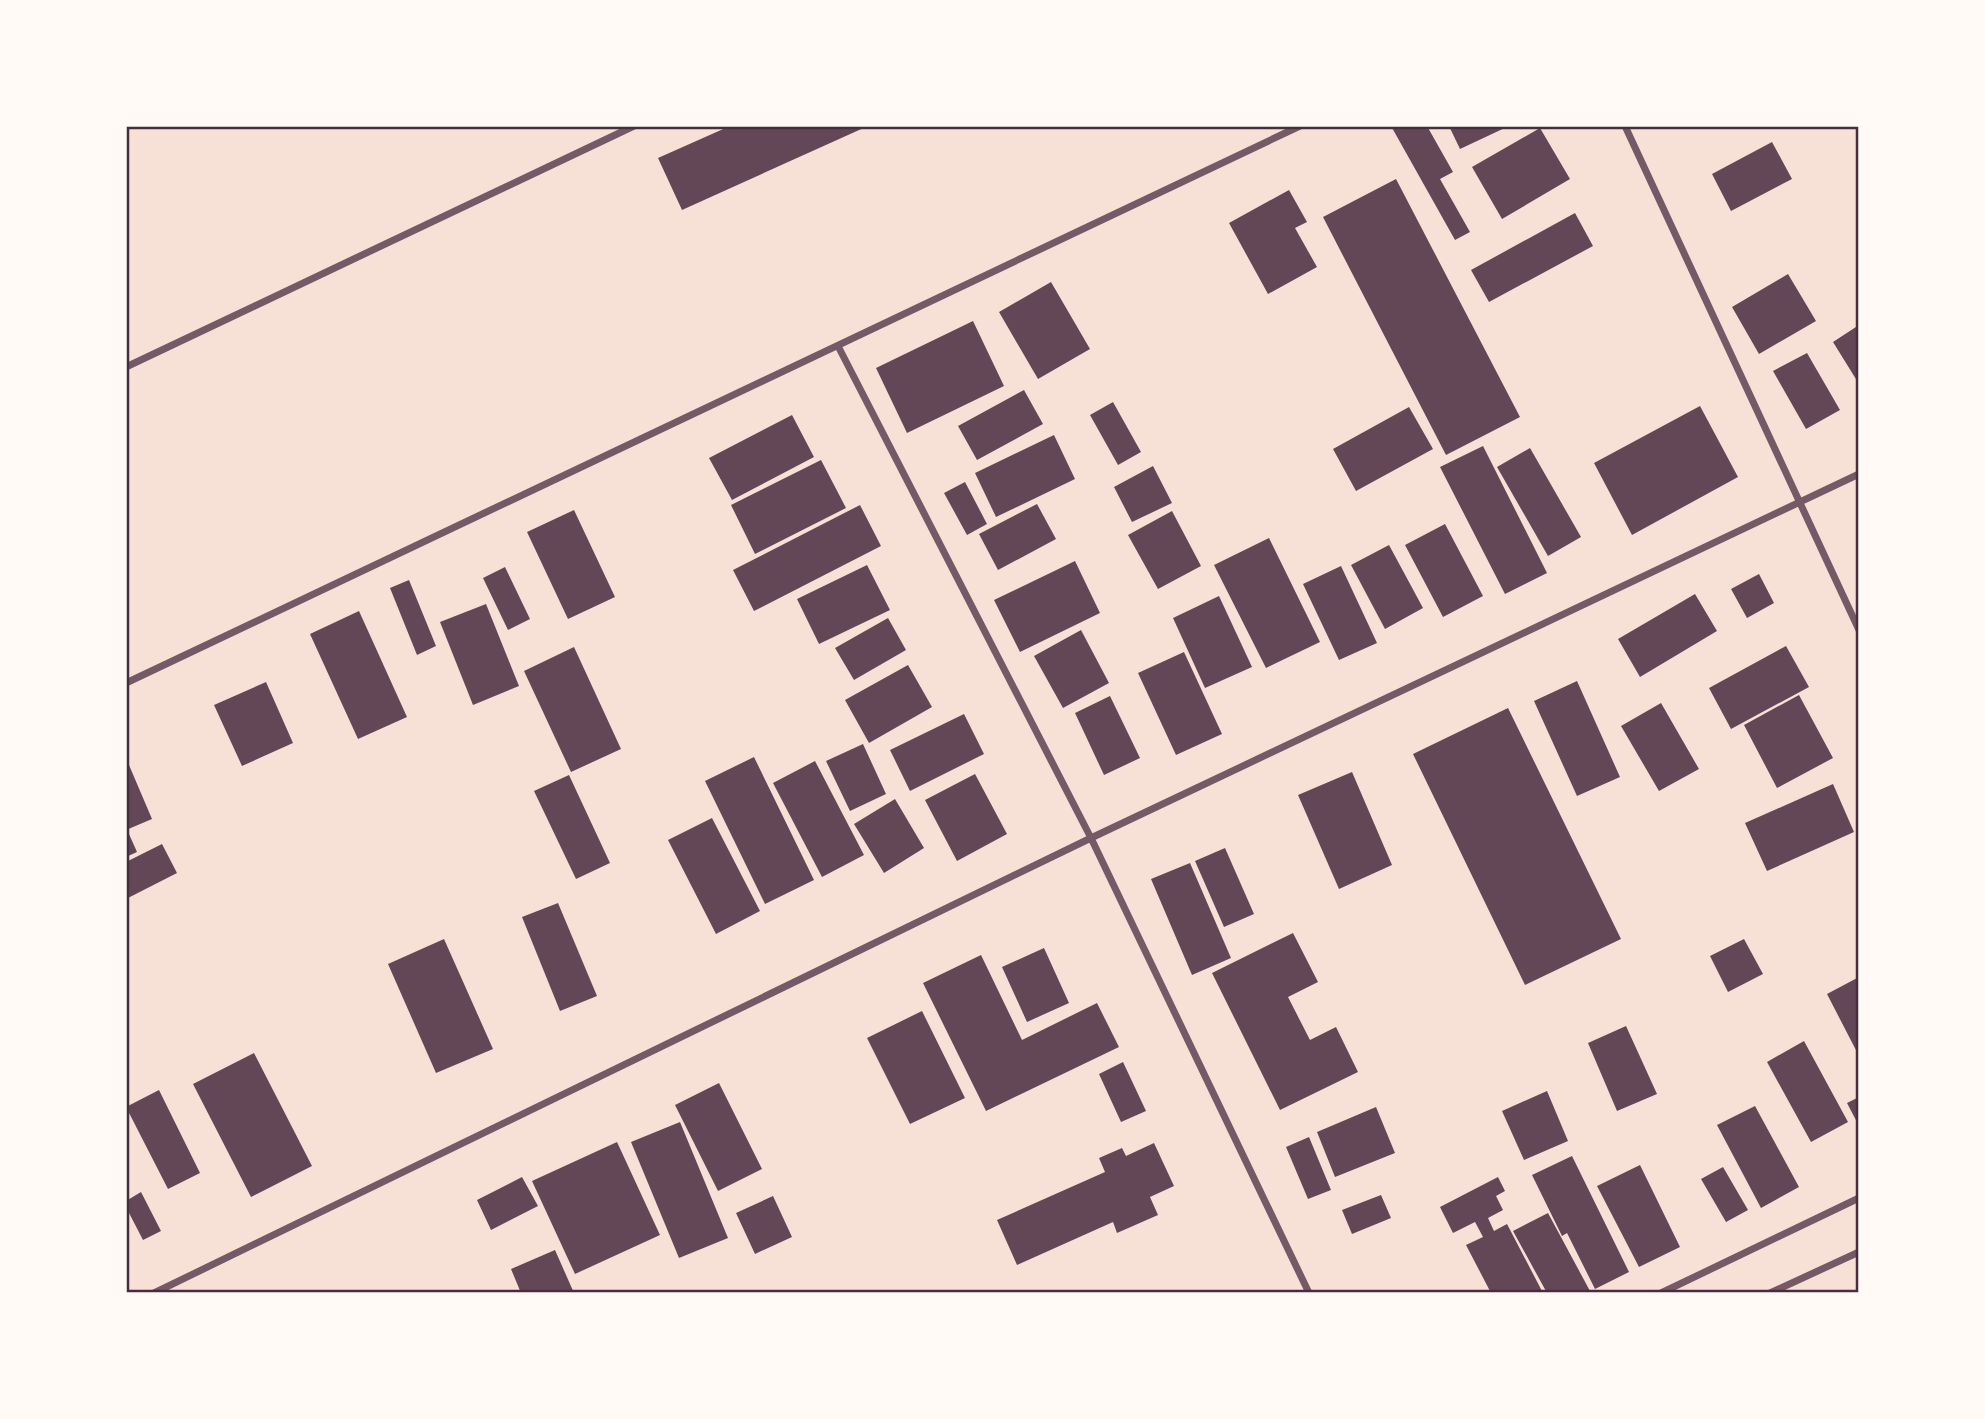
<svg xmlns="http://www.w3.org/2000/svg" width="1985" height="1419" viewBox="0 0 1985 1419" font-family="Figtree,sans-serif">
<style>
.building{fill:#644757}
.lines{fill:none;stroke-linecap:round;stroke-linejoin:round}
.minor{stroke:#755966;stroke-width:7}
.neatline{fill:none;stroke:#4a2c40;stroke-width:2.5}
</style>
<rect width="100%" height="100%" fill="#f7e1d7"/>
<path class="building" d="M730,126H868L682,210L658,158Z
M1391,126H1427L1453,172L1440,179L1470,232L1455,240Z
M1449,126H1509L1460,149Z
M1540,128L1570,179L1502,219L1472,167Z
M1772,142L1792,179L1731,211L1712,174Z
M1396,179L1520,417L1446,455L1323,217Z
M1289,190L1307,222L1295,228L1317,267L1268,294L1229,223Z
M1575,213L1593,246L1489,302L1471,270Z
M1788,274L1816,321L1759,354L1732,307Z
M1051,282L1090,349L1038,379L999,312Z
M973,321L1004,386L907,433L876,368Z
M1859,325V384L1833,342Z
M1807,353L1840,410L1806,429L1773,371Z
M1024,390L1043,424L977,460L958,426Z
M1113,402L1141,452L1118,465L1090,415Z
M1700,406L1738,477L1632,535L1594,463Z
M1409,407L1433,449L1356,491L1333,449Z
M792,415L814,457L732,500L709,458Z
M1054,435L1075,479L996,517L975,473Z
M1483,446L1547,573L1505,594L1440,467Z
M1530,448L1581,537L1548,556L1497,467Z
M821,460L846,508L755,554L731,505Z
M1153,466L1172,503L1132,522L1114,487Z
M965,482L987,524L967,535L944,493Z
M1037,504L1056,539L998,570L979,534Z
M860,505L881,546L754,611L733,570Z
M574,510L615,597L568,619L527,532Z
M1172,511L1201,566L1158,589L1128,535Z
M1445,524L1483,596L1443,617L1405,545Z
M1269,538L1320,642L1266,668L1214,565Z
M1389,545L1423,608L1385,629L1351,565Z
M1075,561L1100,613L1020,652L994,600Z
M867,565L890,610L819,644L797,599Z
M1341,566L1377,643L1339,660L1303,584Z
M505,567L530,619L508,630L483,578Z
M1759,574L1774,603L1747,618L1731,589Z
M409,580L436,646L417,655L390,588Z
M1695,594L1717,631L1640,677L1618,639Z
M1219,596L1252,667L1205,688L1173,618Z
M486,604L519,686L473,705L440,622Z
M359,611L407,717L358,739L310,634Z
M888,618L906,650L854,680L835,648Z
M1081,630L1109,683L1063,708L1034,656Z
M1786,646L1809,687L1731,729L1709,688Z
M574,647L621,749L571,772L524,671Z
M1184,652L1222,734L1176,755L1138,673Z
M908,665L932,707L869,743L845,700Z
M1577,681L1620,777L1577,796L1534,701Z
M266,682L293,743L242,766L214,705Z
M1799,695L1833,758L1777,788L1744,725Z
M1110,696L1140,758L1104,775L1075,713Z
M1661,703L1699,769L1659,791L1621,726Z
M1508,708L1621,939L1525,985L1413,754Z
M964,714L984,754L910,791L890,750Z
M863,744L886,794L850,811L826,761Z
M754,757L814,880L765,904L705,781Z
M815,761L864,855L822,877L773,783Z
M129,765L152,819L126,830V766Z
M1352,772L1392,865L1339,889L1298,795Z
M975,774L1007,834L957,861L925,800Z
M569,775L610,863L576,879L534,791Z
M1833,784L1854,832L1767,871L1745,823Z
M895,799L924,848L884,873L854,824Z
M712,818L760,911L716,934L668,840Z
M129,834L137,852L126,857V835Z
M162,844L177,873L126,899V862Z
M1225,848L1254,914L1224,927L1195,861Z
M1190,863L1231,958L1192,975L1151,879Z
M558,903L597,996L560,1011L522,917Z
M1293,933L1318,982L1288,997L1310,1040L1336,1027L1358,1072L1280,1110L1212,973Z
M444,939L493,1049L436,1073L388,964Z
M1744,939L1763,974L1728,992L1710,956Z
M1044,948L1069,1003L1027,1022L1002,967Z
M981,955L1022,1040L1097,1003L1119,1047L986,1111L923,983Z
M1859,977V1056L1827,994Z
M922,1011L965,1098L910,1124L867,1038Z
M1626,1026L1657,1094L1617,1111L1588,1043Z
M1804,1041L1848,1122L1811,1142L1767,1062Z
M254,1053L312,1166L251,1197L193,1084Z
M1123,1062L1146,1111L1121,1122L1099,1074Z
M719,1083L762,1169L718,1191L675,1105Z
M159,1090L200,1173L168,1189L126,1107Z
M1547,1091L1568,1141L1524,1160L1502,1111Z
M1859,1097V1126L1847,1103Z
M1755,1106L1799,1187L1761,1208L1717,1125Z
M1376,1107L1395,1153L1335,1177L1317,1132Z
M680,1122L728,1238L679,1258L631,1142Z
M1309,1137L1331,1190L1308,1199L1286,1147Z
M617,1142L660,1235L575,1274L532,1181Z
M1154,1143L1174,1186L1150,1197L1158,1215L1117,1233L1113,1222L1017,1265L997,1220L1105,1172L1099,1158L1122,1148L1126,1156Z
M1572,1156L1629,1272L1595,1289L1567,1233L1562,1236L1532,1175Z
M1640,1165L1680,1247L1639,1267L1597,1186Z
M1723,1167L1748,1210L1726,1222L1701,1179Z
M522,1177L538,1206L491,1230L477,1200Z
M1498,1177L1505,1191L1496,1196L1503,1210L1488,1218L1494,1231L1507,1224L1543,1293H1491L1466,1245L1483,1237L1475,1222L1453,1233L1440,1207Z
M141,1192L161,1231L143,1240L128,1211L126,1212V1201Z
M1381,1195L1391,1218L1352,1234L1342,1210Z
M773,1196L792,1237L755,1254L736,1213Z
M1548,1213L1590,1291L1586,1293H1547L1513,1231Z
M555,1250L574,1293H521L511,1269Z"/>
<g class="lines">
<path class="minor" d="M1625,126L1859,630
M838,346L1091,838L1309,1293
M126,367L634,126
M126,683L1300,126
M154,1293L1091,838L1859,474
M1661,1293L1859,1198
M1770,1293L1859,1252"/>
</g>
<rect width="1985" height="1419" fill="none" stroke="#fffaf5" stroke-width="256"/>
<rect x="128" y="128" width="1729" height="1163" class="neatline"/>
</svg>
